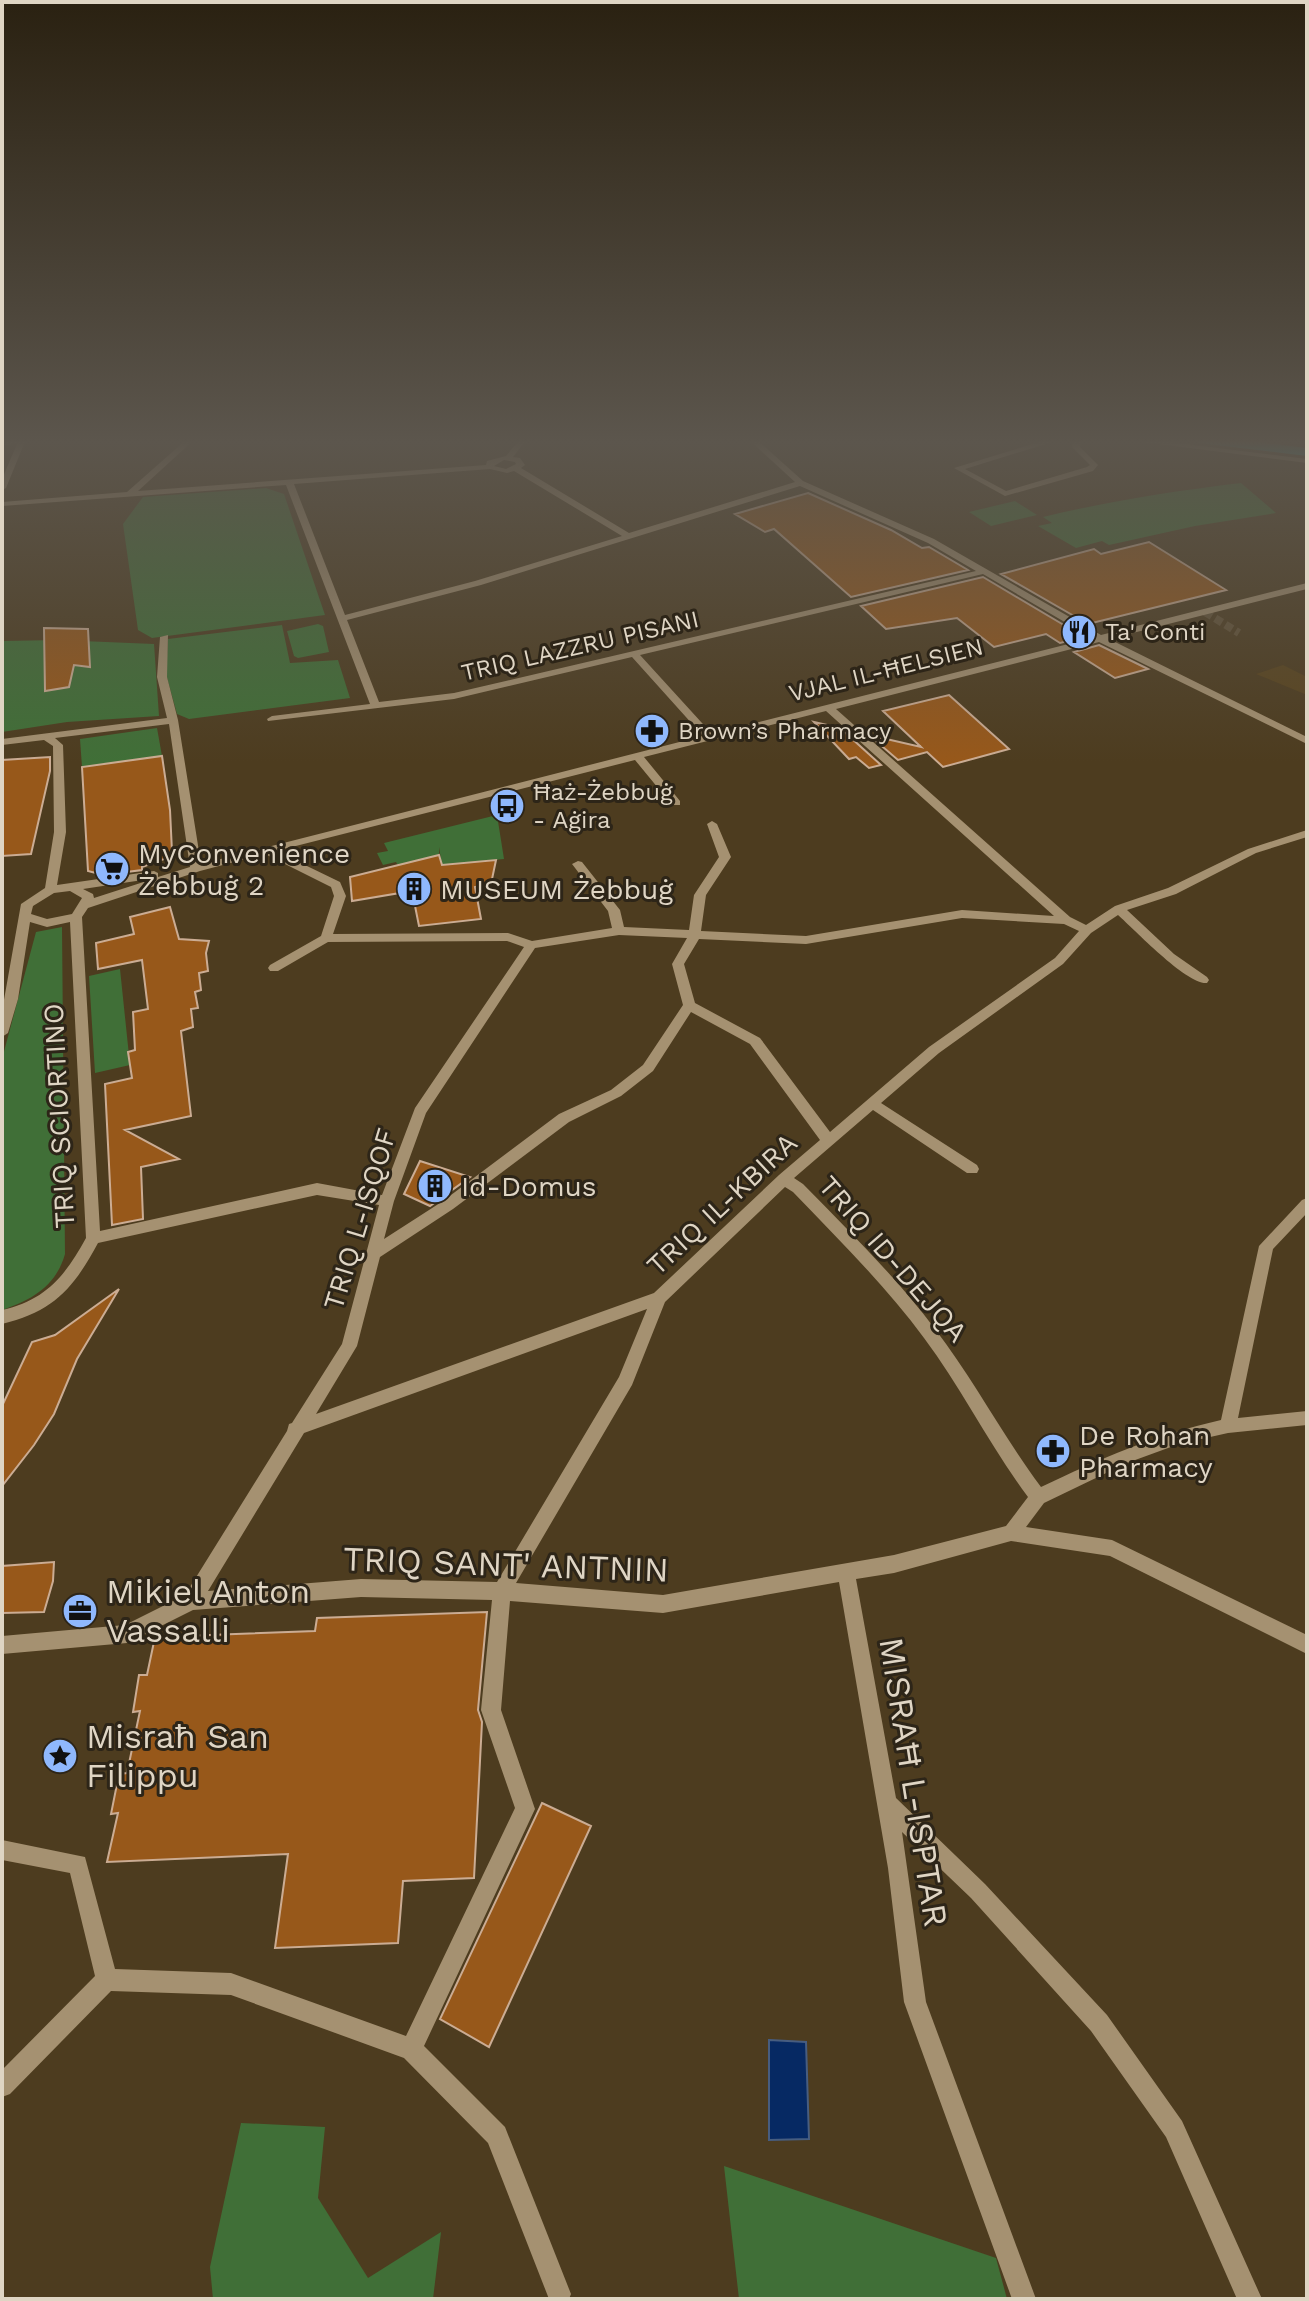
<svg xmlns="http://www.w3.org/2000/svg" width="1309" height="2301" viewBox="0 0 1309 2301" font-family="'Work Sans',sans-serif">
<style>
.built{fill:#59441e}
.green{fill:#406f37}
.water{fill:#062963;stroke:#475d80;stroke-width:2}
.building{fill:#97581a;stroke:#cbac93;stroke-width:2}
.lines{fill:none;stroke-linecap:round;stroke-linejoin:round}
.minor-tunnel{stroke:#635338;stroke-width:8;stroke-dasharray:8 4;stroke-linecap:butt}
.minor{fill:#a59171;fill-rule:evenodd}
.highway{fill:#08c5cd;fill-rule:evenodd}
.labels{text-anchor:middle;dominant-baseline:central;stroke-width:6;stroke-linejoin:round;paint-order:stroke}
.far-poi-label{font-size:24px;fill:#dfd5c4;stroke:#2d2518;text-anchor:start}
.far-street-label{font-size:24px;fill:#dfd5c4;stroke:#2d2518}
.poi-label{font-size:28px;fill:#dfd5c4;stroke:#2d2518;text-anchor:start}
.street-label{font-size:28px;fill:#dfd5c4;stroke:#2d2518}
.near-street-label{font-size:34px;fill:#dfd5c4;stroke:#2d2518}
.near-poi-label{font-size:34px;fill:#dfd5c4;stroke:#2d2518;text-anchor:start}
</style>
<rect width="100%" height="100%" fill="#4d3c1f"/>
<path class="built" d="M1283,665L1307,677V695L1256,674Z"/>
<path class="green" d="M1241,483L1276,513L1195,526L1109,545L1102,541L1076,548L1038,526L1052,523L1043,517C1109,501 1174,491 1241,483Z
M266,488L284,494L325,615L152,638L138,630L123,524L143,497Z
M1015,501L1037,515L991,526L969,512Z
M318,624L323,626L329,652L298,658L294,656L287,631Z
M282,625L290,663L338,660L350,698L189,719L177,714L166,674L168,639Z
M58,640L154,644L159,716L67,722L2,732V641Z
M157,728L162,756L82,767L80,739Z
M497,815L504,859L442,865L439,847V855L418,860L423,869L403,874L396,862L383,865L377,853L388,851L384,843Z
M62,927L65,1254C56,1286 32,1300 2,1310V1059L36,932Z
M120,969L130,1065L95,1073L89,976Z
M241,2123L325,2127L318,2198L368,2278L441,2232L433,2299H213L210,2267Z
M724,2166L996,2258L1007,2299H739Z"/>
<path class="water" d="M769,2040L806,2042L809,2139L769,2140Z"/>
<path class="building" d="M808,493L891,530L922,548L929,547L968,570L851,597L774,529L765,532L735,514Z
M1149,542L1226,590L1088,624L1001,574L1094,549L1101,554Z
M983,577L1084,637L1060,643L1046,634L994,647L957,618L886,629L861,606Z
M44,628L88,629L90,667L74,665L69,687L45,691Z
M1099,645L1146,668L1148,669L1115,678L1074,652Z
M949,695L1009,749L943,767L927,752L898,760L869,735L921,747L883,711Z
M814,722L840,728L881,765L869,768L856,757L849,759Z
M162,756L170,810L172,852L167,858L142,867V870L103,875L88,871L82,767Z
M50,757V771L31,854L2,856V760Z
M439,855L442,865L496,860L491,884L475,887L481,919L419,926L412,891L352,901L350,877Z
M170,907L179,939L209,941L206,953L208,971L199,973L201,990L195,992L198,1008L191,1009L193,1027L181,1031L191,1116L125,1130L179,1159L141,1167L143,1219L112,1225L105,1084L132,1078L128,1052L135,1050L133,1012L148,1009L142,960L98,969L96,943L134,934L130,917Z
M420,1161L470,1177L430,1206L404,1194Z
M119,1289L77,1359L54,1414L34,1445L2,1486V1406L32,1342L55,1335Z
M54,1562L53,1581L44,1612L2,1613V1566Z
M487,1612L478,1710L482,1722L474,1878L403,1881L398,1943L275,1948L288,1854L107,1862L118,1813L111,1814L119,1774L127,1773L140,1711L133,1712L139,1675H147L155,1637L315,1631L317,1618Z
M542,1803L591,1826L489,2047L440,2019Z"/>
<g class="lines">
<path class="minor-tunnel" d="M1205,612L1239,633"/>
<path class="minor" d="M26,439L6,488L2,490V479L17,444L2,445V441Z
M187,439H195L138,491L486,465L487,461L506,456L520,439H527L513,457L520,458L525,465L521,468L629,533L795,482L748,439H756L803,481L934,539L1101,635L1307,583V589L1109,639L1307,737V744L1099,642L836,709L1070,917L1086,925L1115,906L1168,888L1248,849L1307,830V837L1256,853L1176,894L1127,910L1174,954L1207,977L1209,980L1207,983C1187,985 1135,930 1118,915L1091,933L1063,964L939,1053L881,1103L977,1165L979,1169L977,1173H967L873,1110L794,1178L803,1184C849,1231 896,1277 935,1329C974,1380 1003,1436 1041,1487C1102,1458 1155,1435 1221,1420L1259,1246L1302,1200L1307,1198V1213L1273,1249L1238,1418L1307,1411V1425L1228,1433L1179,1444L1127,1463L1044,1503L1026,1527L1112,1540L1307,1635V1654L1110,1556L1011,1541L894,1573L856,1579L896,1798L985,1884L1107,2015L1182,2121L1262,2299H1237L1166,2137L1091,2031L971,1898L902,1832L926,2002L1036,2299H1012L904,2002L888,1868L839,1582L663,1613L510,1601L501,1710L535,1809L424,2046L505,2127L571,2294L569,2299H549L488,2143L404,2058L231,1995L111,1991L10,2094L2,2097V2070L95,1976L70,1873L2,1860V1840L85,1857L115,1969L231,1973L406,2036L515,1808L481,1710L492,1600L361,1597L193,1610L127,1643L2,1654V1636L125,1625L185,1595L287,1431L289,1424L292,1423L342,1344L379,1205L317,1195L98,1243C73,1289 54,1311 2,1324V1310C46,1300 65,1276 86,1238L70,922L47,927L30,922L18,999L8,1033L2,1037V1011L21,904L45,888L54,832L53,746L44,740L2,745V739L167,718L157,677L160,637L168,635L167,677L178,720L201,864L703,736L632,657L454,699L268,721L267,719L272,716L370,704L286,485L2,506V502L127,492ZM504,460L515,462L516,464L506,469L494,466ZM490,469L507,473L514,471L622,536L475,581L345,615L294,484ZM800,486L928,543L976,571L454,693L379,702L347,620L481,585ZM983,574L1092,638L712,734L640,655ZM826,711L1054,916L962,910L806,936L701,931L706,895L731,857L717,824L712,821L707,824L719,857L694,895L689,930L624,927L620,910L582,862L578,861L572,864L608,911L612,928L532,941L508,933L333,934L346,896L340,882L276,851L635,760L672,805H680V801L644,757ZM169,724L190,867L158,877V873L154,871L57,885L66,832L63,745L55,738ZM265,854L331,887L334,896L321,936L270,965L268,968L270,971H278L328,942L507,941L524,947L415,1108L382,1195L317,1183L100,1231L82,917L88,908L200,871ZM156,878L94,898L93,894L83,889ZM70,891L82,898L72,914L47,919L31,914L33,906L54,893ZM962,918L1064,924L1079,931L1055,958L929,1047L830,1132L760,1038L695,1003L684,964L699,939L806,944ZM619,935L687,938L672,964L683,1005L643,1065L611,1090L559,1114L443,1201L384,1239L394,1201L426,1113L535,948ZM691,1012L750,1044L820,1140L779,1175L654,1293L316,1414L357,1346L380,1257L453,1209L569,1122L621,1096L653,1071ZM785,1187L793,1192C838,1239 885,1285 924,1338C962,1389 990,1446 1028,1497L1006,1526L894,1555L663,1595L516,1583L632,1385L665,1302ZM647,1309L619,1377L497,1582L361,1579L208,1591L304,1433Z
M1049,439H1062L965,469L1006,491L1087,467L1090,465L1072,447L1073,439H1081L1080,447L1098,465L1093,471L1005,496L954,468Z
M1119,439H1145L1307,459V463Z"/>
<path class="highway" d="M1193,439H1235L1307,448V456L1199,443Z"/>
</g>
<linearGradient id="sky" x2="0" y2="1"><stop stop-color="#2a2111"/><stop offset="0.58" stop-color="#5c564d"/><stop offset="1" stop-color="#5c564d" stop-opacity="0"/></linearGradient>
<rect width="1309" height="762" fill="url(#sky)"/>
<defs>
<symbol id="restaurant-disc" viewBox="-11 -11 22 22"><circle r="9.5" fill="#8fb8fd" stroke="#2d2518"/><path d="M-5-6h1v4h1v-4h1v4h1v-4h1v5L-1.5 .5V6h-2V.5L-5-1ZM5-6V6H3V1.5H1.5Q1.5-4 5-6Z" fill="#111"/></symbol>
<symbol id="pharmacy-disc" viewBox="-11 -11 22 22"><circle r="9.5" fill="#8fb8fd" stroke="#2d2518"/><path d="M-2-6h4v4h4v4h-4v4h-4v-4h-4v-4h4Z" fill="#111"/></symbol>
<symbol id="bus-disc" viewBox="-11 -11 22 22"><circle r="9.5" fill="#8fb8fd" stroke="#2d2518"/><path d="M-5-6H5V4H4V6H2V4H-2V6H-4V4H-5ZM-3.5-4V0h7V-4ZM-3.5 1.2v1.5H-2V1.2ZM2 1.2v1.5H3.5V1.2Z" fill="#111"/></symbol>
<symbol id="supermarket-disc" viewBox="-11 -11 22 22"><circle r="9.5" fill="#8fb8fd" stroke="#2d2518"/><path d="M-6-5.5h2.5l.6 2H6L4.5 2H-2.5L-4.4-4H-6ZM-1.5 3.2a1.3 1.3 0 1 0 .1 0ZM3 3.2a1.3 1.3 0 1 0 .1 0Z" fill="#111"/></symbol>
<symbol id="building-disc" viewBox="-11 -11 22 22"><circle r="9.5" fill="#8fb8fd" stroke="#2d2518"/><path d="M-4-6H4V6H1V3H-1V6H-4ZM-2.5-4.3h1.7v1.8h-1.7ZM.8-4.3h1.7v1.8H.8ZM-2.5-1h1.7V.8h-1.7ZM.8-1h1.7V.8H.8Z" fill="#111"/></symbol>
<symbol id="office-disc" viewBox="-11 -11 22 22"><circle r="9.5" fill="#8fb8fd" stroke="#2d2518"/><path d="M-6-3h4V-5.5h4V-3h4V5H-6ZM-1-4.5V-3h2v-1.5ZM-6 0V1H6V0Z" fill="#111"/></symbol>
<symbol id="sight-disc" viewBox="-11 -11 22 22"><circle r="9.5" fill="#8fb8fd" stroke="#2d2518"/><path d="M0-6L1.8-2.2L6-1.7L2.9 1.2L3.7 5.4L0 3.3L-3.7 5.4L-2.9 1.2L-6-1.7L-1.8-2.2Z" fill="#111"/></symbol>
</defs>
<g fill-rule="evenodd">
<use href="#restaurant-disc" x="1059" y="612" width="40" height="40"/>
<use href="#pharmacy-disc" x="632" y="711" width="40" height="40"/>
<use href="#bus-disc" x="487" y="786" width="40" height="40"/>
<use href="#supermarket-disc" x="92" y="849" width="40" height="40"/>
<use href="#building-disc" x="394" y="869" width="40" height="40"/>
<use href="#building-disc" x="415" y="1166" width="40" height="40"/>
<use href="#pharmacy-disc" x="1033" y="1431" width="40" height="40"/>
<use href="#office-disc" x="60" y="1591" width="40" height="40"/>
<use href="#sight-disc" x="40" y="1736" width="40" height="40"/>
</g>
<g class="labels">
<g class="far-poi-label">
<text x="1105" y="632">Ta' Conti</text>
<text x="678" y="731">Brown’s Pharmacy</text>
<text x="533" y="792">Ħaż-Żebbuġ<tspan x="533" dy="28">- Aġira</tspan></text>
</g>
<g class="far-street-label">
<text transform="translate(580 646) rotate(-13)">TRIQ LAZZRU PISANI</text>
<text transform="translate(886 670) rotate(-14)">VJAL IL-ĦELSIEN</text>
</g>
<g class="poi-label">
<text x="138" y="853">MyConvenience<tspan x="138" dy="32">Żebbuġ 2</tspan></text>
<text x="440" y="889">MUSEUM Żebbuġ</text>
<text x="461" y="1186">Id-Domus</text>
<text x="1079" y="1435">De Rohan<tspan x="1079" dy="32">Pharmacy</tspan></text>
</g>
<g class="street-label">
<text transform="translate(59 1116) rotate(-93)">TRIQ SCIORTINO</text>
<text transform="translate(722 1204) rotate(-43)">TRIQ IL-KBIRA</text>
<text transform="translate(360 1219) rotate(-73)">TRIQ L-ISQOF</text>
<text transform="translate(893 1259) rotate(49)">TRIQ ID-DEJQA</text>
</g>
<g class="near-street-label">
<text transform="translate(506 1564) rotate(2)">TRIQ SANT' ANTNIN</text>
<text transform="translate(914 1782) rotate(81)">MISRAĦ L-ISPTAR</text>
</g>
<g class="near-poi-label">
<text x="106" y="1591">Mikiel Anton<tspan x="106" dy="39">Vassalli</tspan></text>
<text x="86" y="1736">Misraħ San<tspan x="86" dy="39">Filippu</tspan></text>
</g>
</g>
<rect width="1309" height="2301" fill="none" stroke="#dfd5c4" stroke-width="8"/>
</svg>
